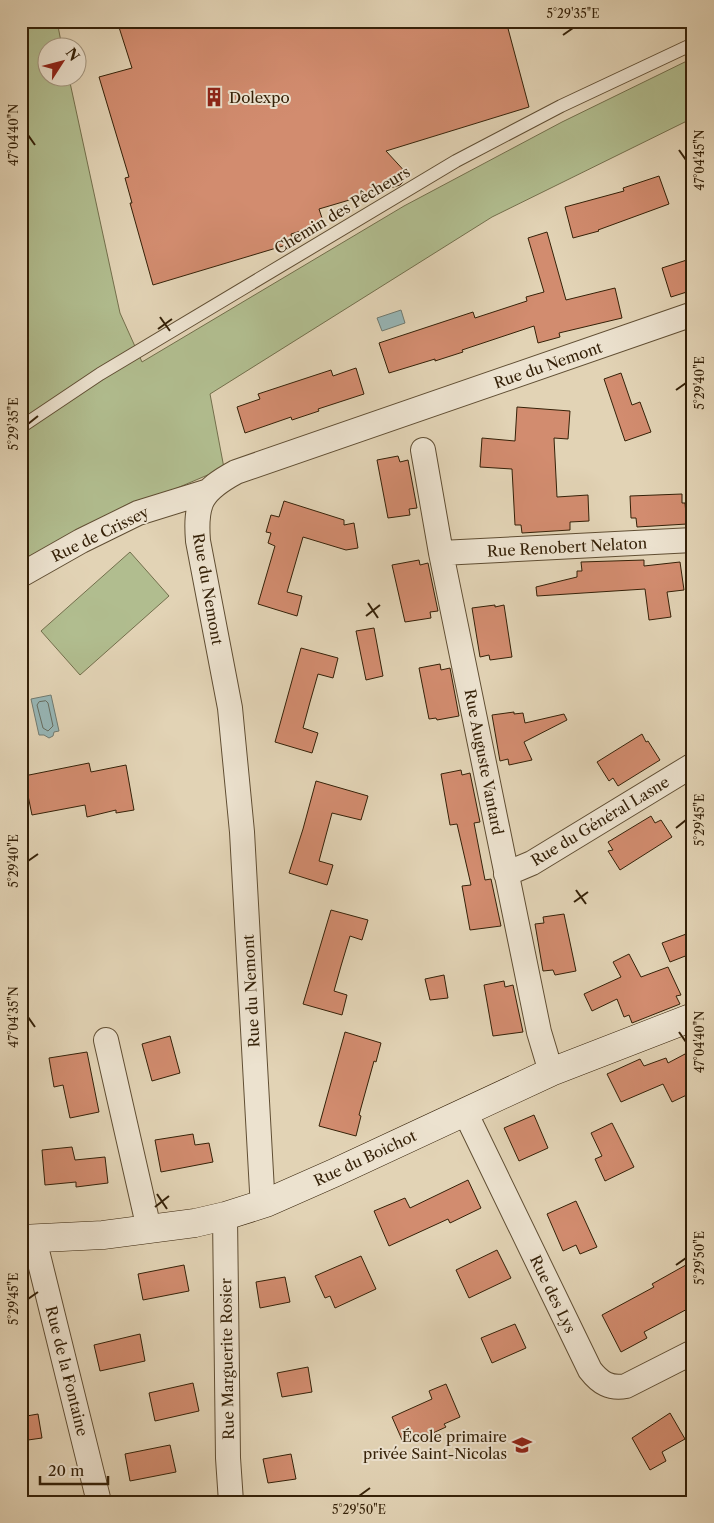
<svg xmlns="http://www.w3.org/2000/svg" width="714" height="1523" viewBox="0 0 714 1523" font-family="'Libre Caslon Text',serif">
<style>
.green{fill:#b1bd8f;stroke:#736f4c}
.water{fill:#97b6b6;stroke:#707a70}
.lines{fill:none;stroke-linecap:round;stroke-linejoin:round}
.shore{stroke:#666c5f;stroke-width:1}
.building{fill:#d28c6f;stroke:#352108}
.lane-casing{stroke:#604e33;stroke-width:14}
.street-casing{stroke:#604e33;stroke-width:26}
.secondary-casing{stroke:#352108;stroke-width:29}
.lane{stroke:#ece2cf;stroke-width:12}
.street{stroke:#ece2cf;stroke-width:24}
.secondary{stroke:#ece2cf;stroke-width:28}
.ticks{fill:none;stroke:#352108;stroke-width:2}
.labels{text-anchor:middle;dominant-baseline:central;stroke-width:4;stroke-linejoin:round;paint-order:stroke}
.poi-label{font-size:15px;fill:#352108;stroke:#ece2cf;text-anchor:start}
.street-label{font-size:15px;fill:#352108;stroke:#ece2cf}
.neatline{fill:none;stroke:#352108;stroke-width:2}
.ticks-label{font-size:12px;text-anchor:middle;fill:#352108}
</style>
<rect width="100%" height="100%" fill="#e2d3b5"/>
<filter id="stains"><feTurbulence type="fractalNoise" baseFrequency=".004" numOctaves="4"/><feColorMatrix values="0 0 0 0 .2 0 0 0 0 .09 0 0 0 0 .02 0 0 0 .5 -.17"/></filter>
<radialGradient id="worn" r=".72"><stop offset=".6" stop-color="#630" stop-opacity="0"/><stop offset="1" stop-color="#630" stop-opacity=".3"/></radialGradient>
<path class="green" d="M21,21H57L62,47L48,48V78H69L120,313L142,362L404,206L562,122L693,58V118L492,217L210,394L224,468L107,518L21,564Z
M130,552L169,596L80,675L41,631Z"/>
<path class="water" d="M401,310L405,323L382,331L377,318Z
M51,695L59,731L54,732L53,736L49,738L44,735H39L31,699Z"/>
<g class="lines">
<path class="shore" d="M46,701L48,703L53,726L48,731L43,728L37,705L39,702Z"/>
</g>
<path class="building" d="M117,21H506L529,107L386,151L409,176L400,185L319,209L324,224L291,234L293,243L153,285L130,203H132L125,178L129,177L99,77L132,68Z
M659,176L669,204L598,230L599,231L573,238L565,207L624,191L623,188Z
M547,232L566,300L615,288L622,318L559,333L560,337L538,343L534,326L462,350L463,352L435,361V359L389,373L379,343L473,312L475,318L527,301L526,297L544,292L528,238Z
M693,258V290L671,297L662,268Z
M356,368L364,394L318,409L319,411L292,420L291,417L245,433L237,407L260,399L258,394L331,370L333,376Z
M621,373L632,405L640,402L651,432L625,441L604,379Z
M517,407L570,411L568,439L554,438L557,497L588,495L589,521L570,522V530L522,533L521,525H515L512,469L480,467L482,438L515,441Z
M398,456L400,462L408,460L417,508L409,509L410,515L388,518L377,460Z
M682,494V503H685L687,524L637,527L636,518H631L630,496Z
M284,501L344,520V525L354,523L358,548L346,550L303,537L287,592L302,596L297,616L258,604L275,546L268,543L271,533L266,532L271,515L279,517Z
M419,560L420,565L428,563L438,611L430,612L431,618L405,622L392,565Z
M644,560V566L680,562L684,590L667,592L671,617L649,620L645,589L537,596L536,587L577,577V571H582L581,562Z
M495,605V607L504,605L512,657L490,660L489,655L480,657L472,608Z
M374,628L383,676L366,680L356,631Z
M301,648L338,658L333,678L318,674L310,702L303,728L318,733L312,753L275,742Z
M440,664L441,670L450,668L459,716L437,720L436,718L429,719L419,668Z
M514,712V714L523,713L525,723L564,714L567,720L524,742L532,760L509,765L508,759L500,761L492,715Z
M642,734L646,742L648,741L660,760L618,786L613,778L609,781L597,762Z
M89,763L91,772L126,765L134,810L116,813V810L87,817L85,805L32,815L24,776Z
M461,770L462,775L470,773L480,822L474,823L485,880L491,879L501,926L470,930L462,886L471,885L457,824L450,825L441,774Z
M316,781L368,796L361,820L332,813L319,861L333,865L327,885L289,873L303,829Z
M651,816L655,823L661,820L672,837L620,870L608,851L613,850L608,842Z
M331,910L368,920L362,940L350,936L341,966L334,991L347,995L342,1015L303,1004Z
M564,914L576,971L555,975L553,970L543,971L535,924L544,923L543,917Z
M689,933L693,942V953L670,962L662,943Z
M629,954L641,977L668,967L681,995L676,996L680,1004L632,1023L629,1015L624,1017L617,999L592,1011L584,994L621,977L613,962Z
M444,975L448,998L430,1000L425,979Z
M504,981L505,987L513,985L523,1032L493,1036L484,985Z
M345,1032L381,1043L376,1062L374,1061L359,1115L361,1116L356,1136L319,1126Z
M170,1036L180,1073L152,1081L142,1044Z
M87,1052L99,1112L70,1118L63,1085L54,1087L49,1058Z
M685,1054L686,1057L693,1055V1092L672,1102L663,1084L621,1102L607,1074L640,1059L644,1066L666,1058L668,1063Z
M534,1115L548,1148L519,1161L504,1128Z
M612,1123L634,1167L605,1181L595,1159L602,1156L591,1133Z
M193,1134L195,1145L209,1143L213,1162L161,1172L155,1140Z
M72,1147L75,1160L105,1157L108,1183L76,1187V1182L45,1185L42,1150Z
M468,1180L481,1208L450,1223L448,1219L389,1246L374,1211L405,1198L410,1208Z
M576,1201L597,1247L580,1254L576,1245L563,1251L547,1214Z
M497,1250L511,1278L469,1298L456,1270Z
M361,1256L376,1289L335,1308L330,1296L325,1298L315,1276Z
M693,1261V1306L644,1332L647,1338L621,1352L602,1315L654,1287L652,1284Z
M184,1265L189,1291L143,1300L138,1274Z
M285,1277L290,1302L260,1308L256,1282Z
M515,1324L526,1348L492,1363L481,1338Z
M140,1334L145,1361L100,1371L94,1345Z
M308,1367L312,1392L282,1397L277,1373Z
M193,1383L199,1411L155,1421L149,1393Z
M446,1384L460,1417L444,1424L446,1427L422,1438L421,1434L403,1442L392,1417L432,1399L429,1391Z
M670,1413L685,1439L662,1452L666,1461L650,1470L632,1438Z
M38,1414L42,1438L21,1441V1417Z
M170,1445L176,1472L130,1481L125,1454Z
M291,1454L296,1479L268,1483L263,1459Z"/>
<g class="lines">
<defs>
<path id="lane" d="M21,427L100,374L456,161L561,106L693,44"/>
<path id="street" d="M423,450L441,553L539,1032L551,1072
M441,553L693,540
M21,575L81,541L138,513L209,491
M506,874L532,863L693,765
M106,1040L149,1229
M465,1112L590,1370C600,1383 610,1389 626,1386L693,1352
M266,1203L262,1191L242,832L230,708L198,541C195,503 201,491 236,472L693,314
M225,1216L228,1458L231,1502
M37,1239V1251L99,1502"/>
<path id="secondary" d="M21,1239L103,1235L195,1223L225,1216L266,1203L334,1173L551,1072L693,1017"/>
</defs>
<use href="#lane" class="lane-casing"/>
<use href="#street" class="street-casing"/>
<use href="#secondary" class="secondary-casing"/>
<use href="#lane" class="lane"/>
<use href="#street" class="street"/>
<use href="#secondary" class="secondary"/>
</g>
<path class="ticks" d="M563,35L573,28M28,135L35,145M679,150L686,160M160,317L170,331M158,329L172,319M676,390L686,383M28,424L38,416M368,603L378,618M366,616L380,605M676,828L686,820M28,861L38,854M576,890L586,904M574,902L588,892M28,1017L35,1027M679,1032L686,1042M157,1194L167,1209M155,1207L169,1196M676,1265L686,1258M28,1299L38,1292M359,1496L370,1488"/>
<defs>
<symbol id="building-bare" viewBox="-9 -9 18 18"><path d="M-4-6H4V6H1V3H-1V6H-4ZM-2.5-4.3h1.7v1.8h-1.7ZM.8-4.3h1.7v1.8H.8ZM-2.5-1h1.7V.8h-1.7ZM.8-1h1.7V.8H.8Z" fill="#8f2418" stroke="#ece2cf" stroke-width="2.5" paint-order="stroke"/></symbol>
<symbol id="school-bare" viewBox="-9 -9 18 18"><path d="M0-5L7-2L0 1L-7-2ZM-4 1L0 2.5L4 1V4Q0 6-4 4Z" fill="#8f2418" stroke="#ece2cf" stroke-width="2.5" paint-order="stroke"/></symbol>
</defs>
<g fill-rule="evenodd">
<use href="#building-bare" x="200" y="83" width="28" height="28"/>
<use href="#school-bare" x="508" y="1431" width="28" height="28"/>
</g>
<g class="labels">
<g class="poi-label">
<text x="229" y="97">Dolexpo</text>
<text x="507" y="1436" text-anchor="end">École primaire<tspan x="507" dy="17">privée Saint-Nicolas</tspan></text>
</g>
<g class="street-label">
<text transform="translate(342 210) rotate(-31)">Chemin des Pêcheurs</text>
<text transform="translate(548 365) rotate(-19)">Rue du Nemont</text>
<text transform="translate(100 534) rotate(-26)">Rue de Crissey</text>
<text transform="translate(567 547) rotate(-3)">Rue Renobert Nelaton</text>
<text transform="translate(208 589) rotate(80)">Rue du Nemont</text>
<text transform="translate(484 762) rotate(79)">Rue Auguste Vantard</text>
<text transform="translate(600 821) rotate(-31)">Rue du Général Lasne</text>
<text transform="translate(251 991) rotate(-93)">Rue du Nemont</text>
<text transform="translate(365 1158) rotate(-25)">Rue du Boichot</text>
<text transform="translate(553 1294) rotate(64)">Rue des Lys</text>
<text transform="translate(227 1359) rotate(-91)">Rue Marguerite Rosier</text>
<text transform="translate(67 1371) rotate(76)">Rue de la Fontaine</text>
</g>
</g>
<rect width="714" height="1523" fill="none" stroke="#e2d3b5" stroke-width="55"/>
<g transform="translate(62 62) rotate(54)"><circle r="24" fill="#ece2cf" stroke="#a3957f"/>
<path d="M0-4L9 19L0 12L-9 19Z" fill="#8f2418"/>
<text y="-8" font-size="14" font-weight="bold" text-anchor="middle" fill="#352108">N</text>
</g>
<path d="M40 1476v8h68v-8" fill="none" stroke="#352108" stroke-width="2.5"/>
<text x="48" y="1476" font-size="15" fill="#352108" stroke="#ece2cf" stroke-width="4" paint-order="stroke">20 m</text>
<rect x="28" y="28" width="658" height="1468" class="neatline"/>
<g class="ticks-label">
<text x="573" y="18">5°29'35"E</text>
<text transform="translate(14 135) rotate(-90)" y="4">47°04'40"N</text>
<text transform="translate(700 160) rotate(-90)" y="4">47°04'45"N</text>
<text transform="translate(700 383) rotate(-90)" y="4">5°29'40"E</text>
<text transform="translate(14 424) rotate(-90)" y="4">5°29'35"E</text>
<text transform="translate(700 820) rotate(-90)" y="4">5°29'45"E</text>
<text transform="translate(14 861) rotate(-90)" y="4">5°29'40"E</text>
<text transform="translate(14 1017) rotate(-90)" y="4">47°04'35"N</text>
<text transform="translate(700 1042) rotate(-90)" y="4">47°04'40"N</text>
<text transform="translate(700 1258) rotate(-90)" y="4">5°29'50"E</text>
<text transform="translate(14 1299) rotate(-90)" y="4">5°29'45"E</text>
<text x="359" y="1514">5°29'50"E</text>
</g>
<rect width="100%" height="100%" filter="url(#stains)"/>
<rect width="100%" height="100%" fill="url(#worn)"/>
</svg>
